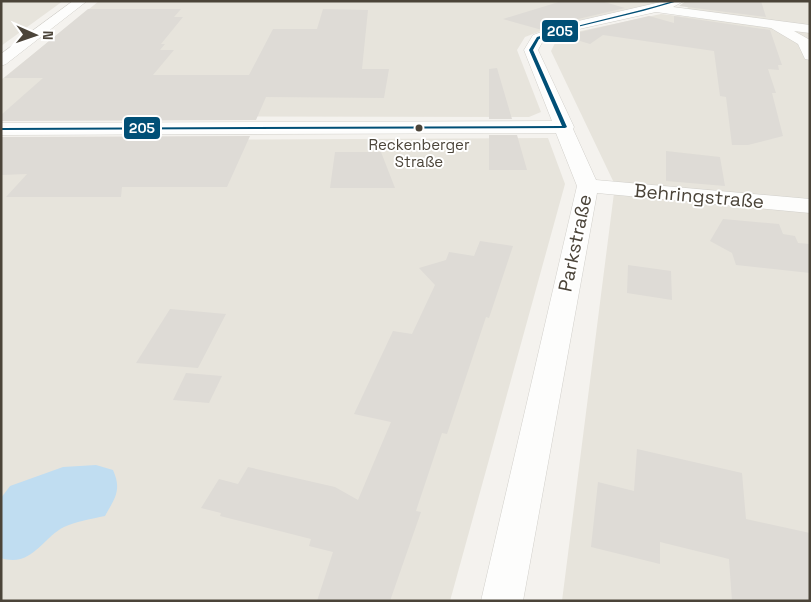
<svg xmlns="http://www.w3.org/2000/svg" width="811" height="602" viewBox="0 0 811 602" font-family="'Space Grotesk',sans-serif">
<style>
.residential{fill:#e7e4dc}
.water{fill:#c0ddf1}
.building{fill:#dedbd6}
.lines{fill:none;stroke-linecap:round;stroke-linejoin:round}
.minor-casing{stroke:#d2d0cb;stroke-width:1}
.minor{fill:#fdfdfc;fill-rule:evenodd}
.bus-1-casing{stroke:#fff;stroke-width:4}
.bus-1{fill:#004f76;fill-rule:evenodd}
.bus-dot{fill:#4b4439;stroke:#fff;stroke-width:2}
.labels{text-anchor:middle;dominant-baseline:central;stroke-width:4;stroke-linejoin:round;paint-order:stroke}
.far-bus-label{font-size:15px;fill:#4b4439;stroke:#fff}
.street-label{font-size:19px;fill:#4b4439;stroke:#fff}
.line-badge{stroke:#fff;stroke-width:2}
.badge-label{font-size:14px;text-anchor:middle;font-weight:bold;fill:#fff}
</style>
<rect width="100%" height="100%" fill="#f4f2ee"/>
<path class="residential" d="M1,1H63L1,46Z
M99,1H663L554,26L525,37L517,50L541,112L529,117L1,116V80Z
M698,1H810V27L692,11L687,8Z
M661,14L810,31V601H562L615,185L551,51L556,41L576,32Z
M548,138L565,184L450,601H1V141Z"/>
<path class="water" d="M96,465L113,470C122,490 115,498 105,516C91,519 77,521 64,527C43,537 32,568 1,558V498L10,486L63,467Z"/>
<path class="building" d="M562,1H601L625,8L561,23L542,30L503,19Z
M686,1H761L766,17L679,6Z
M88,9H181L174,17H183L161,44H165L160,50H174L153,75H249L273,29H317L323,9L368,10L362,69H389L384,98L266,97L256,120L1,121V115L43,78H4Z
M649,16L674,23V16L770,30L782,65H778L779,70L768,69L776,93H772L783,136L748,145H732L726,97L720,96L714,51L603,35L590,44L563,36Z
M497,68L512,119H489V69Z
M489,135H517L527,170H489Z
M250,136L227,187H122L121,197H6L27,174L1,175V137Z
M666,151L720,157L725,186L666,181Z
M335,152H381L395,188H330Z
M723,219L779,224L783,234L795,236L798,243L810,244V273L736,265L732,253L710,241Z
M480,241L513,246L489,318L486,317L447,434L442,433L416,511L421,512L390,601H317L333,552L309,546L311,539L220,516L221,513L201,508L219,479L238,484L248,467L335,487L358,500L391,422L354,414L393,331L412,334L435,285L419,268L446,260L449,252L474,256Z
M628,265L671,271L672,300L627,293Z
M170,309L226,314L198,368L136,363Z
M186,373L222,376L209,403L173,400Z
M637,449L742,473L746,519L810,533V601H732L729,559L660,542V564L591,547L598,482L634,491Z"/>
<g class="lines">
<defs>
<path id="minor" d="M73,1H87L6,64L1,66V54Z
M665,1H684L673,7L810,25V33L794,31L810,40V60L805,59L798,44L771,28L656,12L570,31L543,41L538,50L574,127L573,129L596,180L810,199V213L597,193L523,601H481L577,186L556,133L1,135V123L552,121L524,50L533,35L561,25Z"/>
</defs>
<use href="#minor" class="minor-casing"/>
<use href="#minor" class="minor"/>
<defs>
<path id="bus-1" d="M673,1H678L643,11L573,28L539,39L533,50L567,127L565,128L1,130V128L562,126L529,50L537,37C582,23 628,15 673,1Z"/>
</defs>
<use href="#bus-1" class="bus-1-casing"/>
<use href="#bus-1" class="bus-1"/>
</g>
<circle class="bus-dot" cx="419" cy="128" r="4.5"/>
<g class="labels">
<g class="far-bus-label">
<text x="419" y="144">Reckenberger<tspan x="419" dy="17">Straße</tspan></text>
</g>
<g class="street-label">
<text transform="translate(699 196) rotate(5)">Behringstraße</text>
<text transform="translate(575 243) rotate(-78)">Parkstraße</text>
</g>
</g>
<g class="line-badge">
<rect x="541" y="19" width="38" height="24" rx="5" fill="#004f76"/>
<rect x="123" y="116" width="38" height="24" rx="5" fill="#004f76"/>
</g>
<g class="badge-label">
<text x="560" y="36">205</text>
<text x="142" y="133">205</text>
</g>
<rect width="811" height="602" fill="none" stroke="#4b4439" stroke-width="5"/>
<g transform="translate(35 35) rotate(92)" stroke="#ffffff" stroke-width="4" paint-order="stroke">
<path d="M0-4L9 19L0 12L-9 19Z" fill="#4b4439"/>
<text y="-8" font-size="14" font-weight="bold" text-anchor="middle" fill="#4b4439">N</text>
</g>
</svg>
